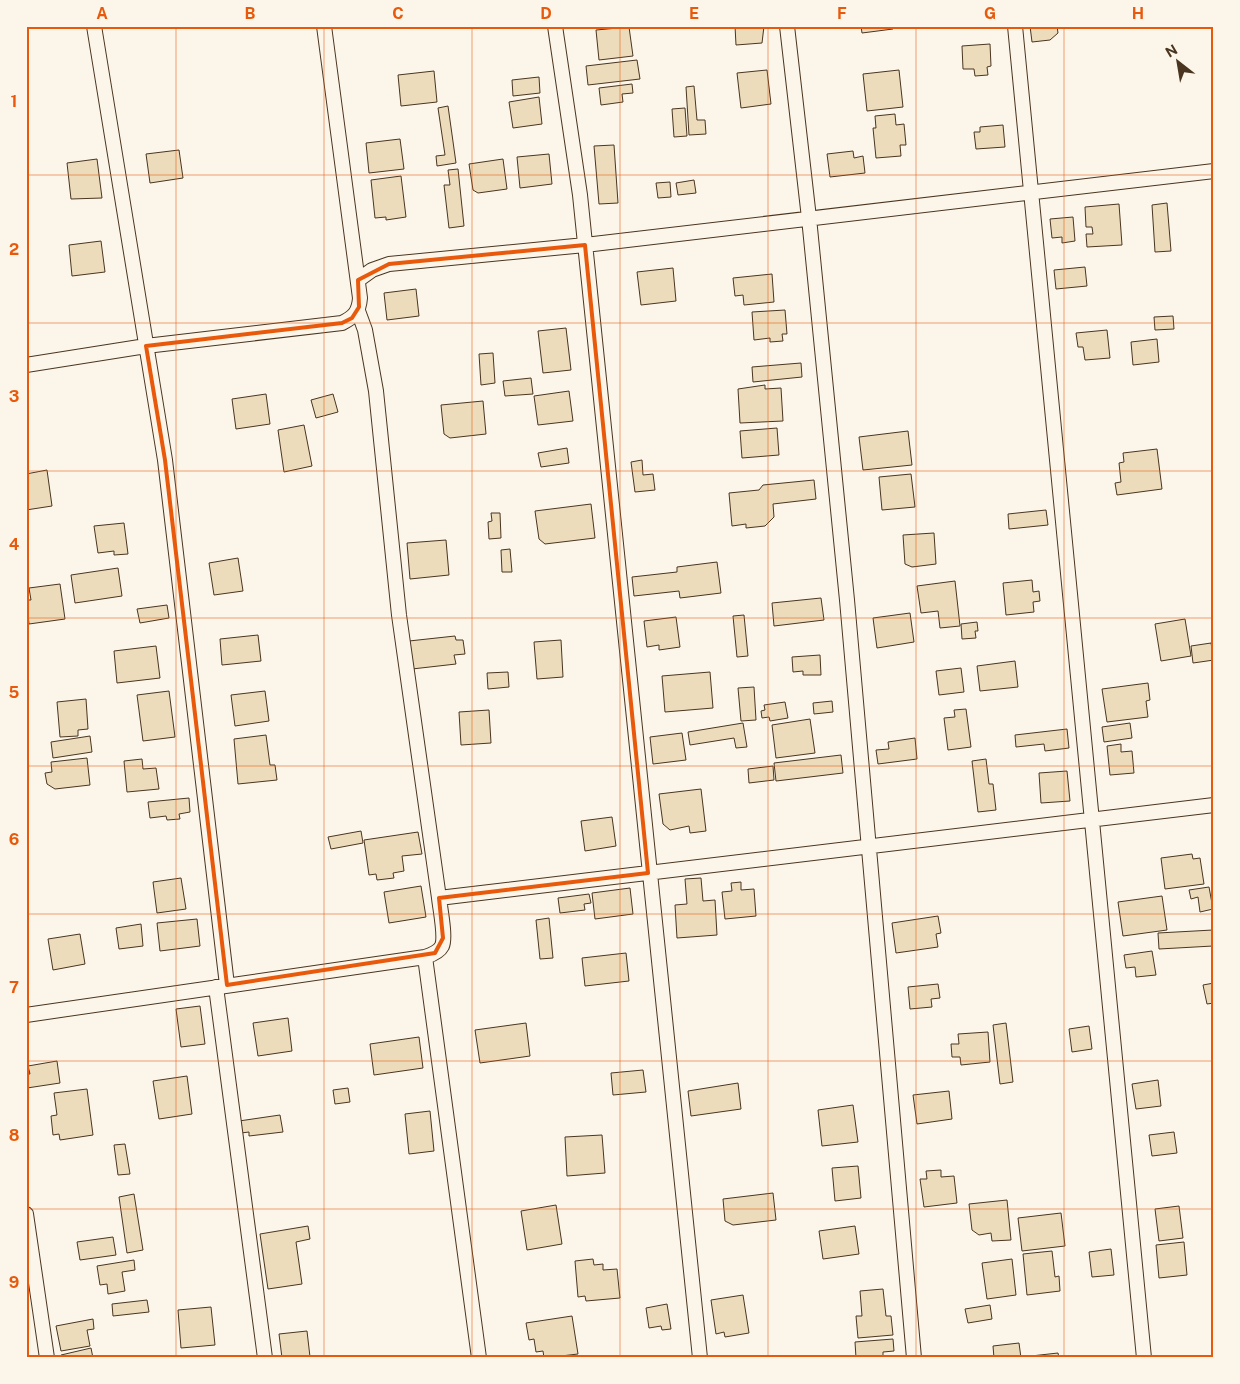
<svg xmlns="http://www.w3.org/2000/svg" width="1240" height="1384" viewBox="0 0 1240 1384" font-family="'Public Sans',sans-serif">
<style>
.building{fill:#ecdcbc;stroke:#4a3520}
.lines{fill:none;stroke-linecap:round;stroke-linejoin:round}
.minor-casing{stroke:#4a3520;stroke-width:16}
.minor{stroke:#fbf6e9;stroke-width:14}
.marked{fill:none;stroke:#e8590c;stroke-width:4;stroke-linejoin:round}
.grid{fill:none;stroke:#e8590c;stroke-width:1;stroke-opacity:0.55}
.neatline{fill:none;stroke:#e8590c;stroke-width:2}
.grid-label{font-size:16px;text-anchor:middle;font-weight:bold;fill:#e8590c}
</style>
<rect width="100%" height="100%" fill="#fbf6e9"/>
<path class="building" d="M735,26H764L762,43L736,45Z
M861,26H892L893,29L862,33Z
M1030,26H1057L1058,33L1050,40L1032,42Z
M629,27L633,56L599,60L596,30Z
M990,44L991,66L987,67L988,75L975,76L974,69H963L962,46Z
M637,60L640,79L588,85L586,66Z
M767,70L771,104L741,108L737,73Z
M899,70L903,107L867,111L863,74Z
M434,71L437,102L401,106L398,75Z
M539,77L540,93L513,96L512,80Z
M632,84L633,93L622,94L623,102L601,105L599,88Z
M694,86L697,120H705L706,134L689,135L686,87Z
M539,97L542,124L513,128L509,102Z
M448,106L456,163L437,166L436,156L445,155L438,108Z
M685,108L687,136L674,137L672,109Z
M895,114L896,125L904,124L906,145H900L901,156L876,158L873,128H876L875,116Z
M1003,125L1005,147L976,149L974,132H980V127Z
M400,139L404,169L369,173L366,143Z
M614,145L618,203L599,204L594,146Z
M179,150L183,178L150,183L146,154Z
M853,151L854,158L863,156L865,173L830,177L827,154Z
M549,154L552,184L520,188L517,157Z
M97,159L102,198L71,199L67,163Z
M503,159L507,189L478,193L473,190L469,164Z
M458,169L464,226L449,228L444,185H450L448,170Z
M401,176L406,217L386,220V217L375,218L371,180Z
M694,180L696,193L678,195L676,183Z
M670,182L671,197L658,198L656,183Z
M1167,203L1171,251L1155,252L1152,205Z
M1119,204L1122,245L1087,247L1086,234H1093L1092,227H1086L1085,207Z
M1073,217L1075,241L1062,243V237L1052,238L1050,219Z
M101,241L105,272L72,276L69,245Z
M1085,267L1087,286L1056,289L1054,270Z
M673,268L676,301L641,305L637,272Z
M772,274L774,302L744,305L743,295L735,296L733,278Z
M416,289L419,316L387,320L384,293Z
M785,310L787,334H782L783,341L770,342V338L754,340L752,312Z
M1173,316L1174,329L1155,330L1154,317Z
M566,328L571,370L543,373L538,331Z
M1107,330L1110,358L1085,360L1083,347H1078L1076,333Z
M1157,339L1159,362L1133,365L1131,342Z
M493,353L495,383L481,385L479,354Z
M801,363L802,377L753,382L752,367Z
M531,378L533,394L505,396L503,381Z
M765,385V389L781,388L783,421L740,423L738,389Z
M569,391L573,421L538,425L534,396Z
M266,394L270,424L236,429L232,399Z
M333,394L338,412L316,418L311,400Z
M483,401L486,434L450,438L444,434L441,405Z
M304,425L312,466L284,472L278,430Z
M777,428L779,455L742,458L740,431Z
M908,431L912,465L863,470L859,437Z
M567,448L569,463L541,467L538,453Z
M1157,449L1162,489L1117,495L1115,483L1121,482L1119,463L1124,462L1123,453Z
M642,460L643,475L653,474L655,490L635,492L631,462Z
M47,470L52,506L26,510V474Z
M911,474L915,507L882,510L879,477Z
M814,480L816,499L773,504L774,517L765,526L746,528V524L732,526L729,493L759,490L763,485Z
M591,504L595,538L545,544L539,539L535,511Z
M1046,510L1048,525L1009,529L1008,514Z
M491,513H500L501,538L489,539L488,522L492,521Z
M124,523L128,554L114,555V551L98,553L94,526Z
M934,533L936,564L912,567L905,564L903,535Z
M446,540L449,575L410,579L407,543Z
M510,549L512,572H502L501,550Z
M238,558L243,591L214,595L209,563Z
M717,562L721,593L680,598L679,591L634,596L632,577L677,572V567Z
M118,568L122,596L75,603L71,575Z
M1032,580L1033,592L1039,591L1040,601L1033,602L1034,612L1006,615L1003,583Z
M955,581L960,626L940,628L938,611L921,613L917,586Z
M60,584L65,619L29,624L26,600H31L29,588Z
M821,598L824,620L774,626L772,603Z
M167,605L169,618L140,623L137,609Z
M910,613L914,642L877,648L873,618Z
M744,615L748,656L737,657L733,616Z
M676,617L680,647L659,650V645L647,647L644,621Z
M1185,619L1191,656L1161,661L1155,624Z
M977,622L978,631H975L976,638L962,639L961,624Z
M258,635L261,661L222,665L220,639Z
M455,636L456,640H463L465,654L454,655L456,664L412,669L409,641Z
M561,640L563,677L537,679L534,642Z
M1211,643L1214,660L1193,663L1191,646Z
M156,646L160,678L117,683L114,651Z
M820,655L821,675H803V671L793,672L792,657Z
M1015,661L1018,687L980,691L977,666Z
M961,668L964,692L939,695L936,671Z
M508,672L509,687L488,689L487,673Z
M710,672L713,708L665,712L662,676Z
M1148,683L1150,700L1146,701L1148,717L1107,722L1102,689Z
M754,687L756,720L741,721L738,688Z
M169,691L175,737L143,741L137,695Z
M265,691L269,721L235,726L231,695Z
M86,699L88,729L78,730V736L60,737L57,702Z
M832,701L833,712L814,714L813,703Z
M785,702L788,718L770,721L769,717L762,718L761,711L765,710L764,705Z
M966,709L971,747L948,750L944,718L955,717L954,710Z
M489,710L491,743L461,745L459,712Z
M810,719L815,753L776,758L772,725Z
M743,723L747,747L736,748L734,738L690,745L688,732Z
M1130,723L1132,738L1104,742L1102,727Z
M1067,729L1069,748L1045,751L1044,744L1016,747L1015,735Z
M682,733L686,760L653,764L650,737Z
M266,735L270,765H275L277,780L238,784L234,739Z
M90,736L92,752L53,758L51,742Z
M915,738L917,759L878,764L876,750L889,749L888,742Z
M1121,744V752L1132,751L1134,773L1110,775L1107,746Z
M841,755L843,773L776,781L774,763Z
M87,758L90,785L55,789L47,784L45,773L52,772L51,762Z
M142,759L143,769L156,768L159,789L127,792L124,761Z
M986,759L989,784H993L996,810L978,812L972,761Z
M773,766L774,780L749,783L748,769Z
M1067,771L1070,801L1041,803L1039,773Z
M701,789L706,831L690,833L689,826L670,830L663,824L659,794Z
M189,798L190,812L179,814L180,819L167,820L166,816L150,818L148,802Z
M612,817L616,846L585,851L581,821Z
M361,831L363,843L331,849L328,837Z
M418,832L422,854L402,856L404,871L393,873L394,878L377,880L376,874L369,875L364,840Z
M1192,854L1193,859L1200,858L1204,884L1165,889L1161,858Z
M181,878L186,909L157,913L153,882Z
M701,878L703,901L715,900L717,935L677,938L675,905L687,904L685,879Z
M741,882V890L754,889L756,916L725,919L722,892L732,891L731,883Z
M421,886L426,917L389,923L384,892Z
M1209,887L1213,909L1200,912L1198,897L1191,899L1189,890Z
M630,888L633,914L595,919L592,893Z
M589,894L591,903L584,904L585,910L560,913L558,898Z
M1162,896L1167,930L1123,936L1118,902Z
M938,916L941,933L936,934L938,947L896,953L892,923Z
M549,918L553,958L540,959L536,920Z
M197,919L200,946L160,951L157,923Z
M141,924L143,946L119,949L116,928Z
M1213,930V946L1159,949L1158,933Z
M80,934L85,964L53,970L48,939Z
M1152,951L1156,975L1136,977L1135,967L1126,968L1124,955Z
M626,953L629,981L585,986L582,958Z
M1214,983V1003L1207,1004L1203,985Z
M938,984L940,998L931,999L932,1007L910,1009L908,987Z
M200,1006L205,1044L181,1047L176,1009Z
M288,1018L292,1051L258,1056L253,1023Z
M526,1023L530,1056L480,1063L475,1030Z
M1006,1023L1013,1082L1000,1084L993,1025Z
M1089,1026L1092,1049L1072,1052L1069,1029Z
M988,1032L990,1062L961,1065L960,1057H952L951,1044H959L958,1034Z
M419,1037L423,1068L374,1075L370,1044Z
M57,1061L60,1083L27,1088L26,1074H30L28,1066Z
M643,1070L646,1092L613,1095L611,1073Z
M187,1076L192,1114L159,1119L153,1081Z
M1158,1080L1161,1106L1136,1109L1132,1084Z
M738,1083L741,1109L691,1116L688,1091Z
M348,1088L350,1102L335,1104L333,1090Z
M87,1089L93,1135L60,1140L59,1134L53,1135L51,1116L57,1115L54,1093Z
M949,1091L952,1119L917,1124L913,1095Z
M853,1105L858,1142L822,1146L818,1110Z
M430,1111L434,1151L409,1154L405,1114Z
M280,1115L283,1132L249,1136V1132L241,1133L239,1121Z
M1174,1132L1177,1153L1152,1156L1149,1135Z
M602,1135L605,1173L567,1176L565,1137Z
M125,1144L130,1174L118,1175L114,1145Z
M858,1166L861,1198L835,1201L832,1168Z
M941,1170V1177L954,1176L957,1203L924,1207L920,1179H927L926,1171Z
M773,1193L776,1220L733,1225L725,1221L723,1199Z
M134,1194L143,1250L127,1253L119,1197Z
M1007,1200L1011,1240L992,1241L991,1233L979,1235L972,1230L969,1204Z
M556,1205L562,1244L527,1250L521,1211Z
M1179,1206L1183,1238L1159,1241L1155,1209Z
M1061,1213L1065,1246L1022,1251L1018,1218Z
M308,1226L310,1239L296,1242L302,1284L268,1289L260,1234Z
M855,1226L859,1254L823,1259L819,1231Z
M113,1237L116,1255L80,1260L77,1242Z
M1184,1242L1187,1275L1159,1278L1156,1245Z
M1111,1249L1114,1275L1092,1277L1089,1252Z
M1052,1251L1055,1277L1059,1276L1060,1291L1027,1295L1023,1254Z
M593,1259L594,1265L603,1264V1270L617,1269L620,1298L586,1301L585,1296L578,1297L575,1261Z
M1012,1259L1016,1295L987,1299L982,1263Z
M134,1260L135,1270L122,1272L125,1291L108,1294L107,1284L100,1285L97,1266Z
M883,1289L886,1316H891L893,1335L858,1338L856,1316H862L860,1291Z
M743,1295L749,1333L725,1337L724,1332L716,1334L711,1300Z
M147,1300L149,1312L113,1316L112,1304Z
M667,1304L671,1329L662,1330L661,1326L649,1328L646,1308Z
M990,1305L992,1319L968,1323L965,1309Z
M211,1307L215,1345L181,1348L178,1310Z
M572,1316L578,1354L544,1358L543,1351L536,1352L534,1339L529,1340L526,1323Z
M93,1319L94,1329L87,1330L90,1346L61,1351L56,1326Z
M307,1331L310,1357L282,1358L279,1334Z
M893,1339L894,1351L883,1352V1358H856L855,1342Z
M1019,1343L1021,1358H994L993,1346Z
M91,1348L93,1358H62L61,1355Z
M1058,1353L1059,1358H1031V1356Z"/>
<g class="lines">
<defs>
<path id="minor" d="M94,26L165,460L227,985
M555,26L580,195L700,1358
M787,26L809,218L847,600L914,1358
M1015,26L1144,1358
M358,280L372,270L389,264L585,245L1214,171
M26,365L146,346L342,323C354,317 359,312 360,298L324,26
M439,898L1214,805
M425,957L479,1358
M216,987L265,1358
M26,1015L425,957C431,955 439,952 442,946C446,937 440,908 439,898L399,615L376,391L365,330L358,311
M26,1214L47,1358"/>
</defs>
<use href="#minor" class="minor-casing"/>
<use href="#minor" class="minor"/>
</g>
<path class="marked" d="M585,245L648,873L439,898L443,938L435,953L227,985L165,460L146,346L342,323L352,318L359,307L358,280L389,264Z"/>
<path class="grid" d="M176,26V1358M324,26V1358M472,26V1358M620,26V1358M768,26V1358M916,26V1358M1064,26V1358M26,175H1214M26,323H1214M26,471H1214M26,618H1214M26,766H1214M26,914H1214M26,1061H1214M26,1209H1214"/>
<rect width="1240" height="1384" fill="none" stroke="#fbf6e9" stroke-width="55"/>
<g transform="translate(1178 62) rotate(329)" stroke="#fbf6e9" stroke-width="4" paint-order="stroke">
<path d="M0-4L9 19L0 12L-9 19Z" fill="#4a3520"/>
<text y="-8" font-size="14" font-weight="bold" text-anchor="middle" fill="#4a3520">N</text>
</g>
<rect x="28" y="28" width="1184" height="1328" class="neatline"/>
<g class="grid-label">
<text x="102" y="19">A</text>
<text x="250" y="19">B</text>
<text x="398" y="19">C</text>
<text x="546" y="19">D</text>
<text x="694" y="19">E</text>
<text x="842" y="19">F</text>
<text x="990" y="19">G</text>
<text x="1138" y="19">H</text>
<text x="14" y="107">1</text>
<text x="14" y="255">2</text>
<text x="14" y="402">3</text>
<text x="14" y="550">4</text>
<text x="14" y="698">5</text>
<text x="14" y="845">6</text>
<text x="14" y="993">7</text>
<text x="14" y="1141">8</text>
<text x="14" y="1288">9</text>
</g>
</svg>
